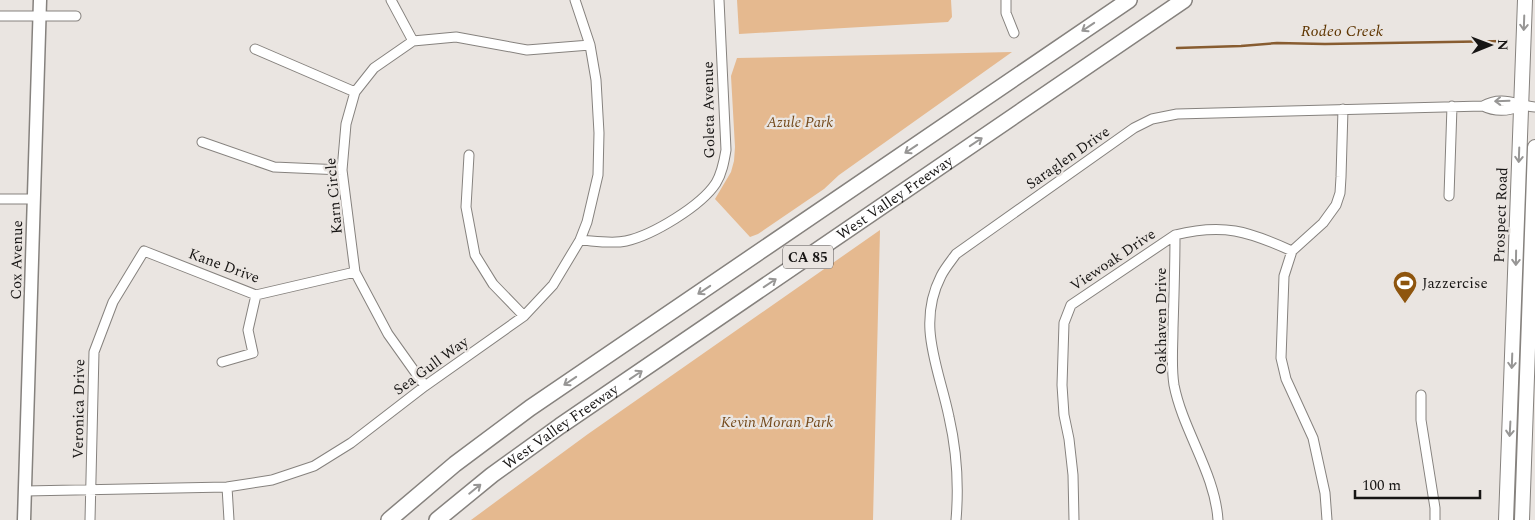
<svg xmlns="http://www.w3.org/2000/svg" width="1535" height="520" viewBox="0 0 1535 520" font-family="Spectral,serif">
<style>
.green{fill:#e5b98f}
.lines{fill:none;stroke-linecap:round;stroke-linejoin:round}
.stream{stroke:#885c30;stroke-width:2.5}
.street-casing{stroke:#86827e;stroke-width:11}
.secondary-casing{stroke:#86827e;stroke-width:15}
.primary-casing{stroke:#86827e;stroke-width:16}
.highway-casing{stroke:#86827e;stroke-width:18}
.street{stroke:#fff;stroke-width:9}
.secondary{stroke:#fff;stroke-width:12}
.primary{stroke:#fff;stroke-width:14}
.highway{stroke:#fff;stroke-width:15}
.oneway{stroke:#979695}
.labels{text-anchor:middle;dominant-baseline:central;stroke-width:4.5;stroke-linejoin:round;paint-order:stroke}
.shield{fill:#eae5e1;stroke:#565352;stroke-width:1}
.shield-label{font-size:14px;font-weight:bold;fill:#171514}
.street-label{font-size:15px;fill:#171514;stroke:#eae5e1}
.park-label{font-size:15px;font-style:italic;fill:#754b1d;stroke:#eae5e1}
.poi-label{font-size:15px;fill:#171514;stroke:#eae5e1;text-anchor:start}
.water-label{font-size:16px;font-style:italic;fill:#5f3602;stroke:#eae5e1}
</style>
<rect width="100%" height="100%" fill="#eae5e1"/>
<path class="green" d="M737,0H951L952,17L948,22L739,34Z
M1012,52L839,175L824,189L758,234L750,237L715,199L731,172L734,161L735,147L731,76L737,58Z
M880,230L873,520H471L588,434Z"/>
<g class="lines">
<path class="stream" d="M1177,48L1241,46L1277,43L1325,44L1507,41"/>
<defs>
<path id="street" d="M391,0L413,41
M1006,0V13L1014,33
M0,16H76
M255,49L355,92
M1483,106C1495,112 1509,111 1521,106
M202,142L274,167L342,170
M469,155L466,207L475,255L493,284L524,316
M1449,196L1452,106
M0,199H34
M1175,235C1175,266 1174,297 1173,328C1173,346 1171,367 1174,385C1183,431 1215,473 1218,520
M580,240C595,241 612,244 626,241C653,235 701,206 716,183C722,173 724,162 726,150L719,0
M222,362L253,353L248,330L256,295
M425,386L388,334L355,272L342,170L346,124L355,92L374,68L413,41L456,37L527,50L590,45
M1421,395V420L1435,508V520
M227,487L229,520
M25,491L227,487L272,480L314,466L351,443L425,386L524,316L553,285L580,240L587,222L598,175L599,133L596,80L590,45L575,0
M90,520L94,352L113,302L144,251L256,295L355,272
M956,520C959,485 957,452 949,417C939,368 916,325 941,276C945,268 951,261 956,254L1134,128L1152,119L1177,114L1483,106C1502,95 1516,105 1535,107
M1074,520L1073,475L1069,439L1064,415L1062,385L1064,323L1071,305L1175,235C1223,223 1248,231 1292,251
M1327,520L1325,493L1313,438L1286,379L1281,358L1284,276L1292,251L1323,223L1336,205L1340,193L1341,177L1343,109"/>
<path id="secondary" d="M24,520L40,0"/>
<path id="primary" d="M1506,520L1525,0
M1522,520L1535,147"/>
<g id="highway">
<path d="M389,520L455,464L530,408L1129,0"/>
<path id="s1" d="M437,520L492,475L560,426L1184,0"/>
</g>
</defs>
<use href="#street" class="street-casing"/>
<use href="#secondary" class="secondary-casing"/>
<use href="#primary" class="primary-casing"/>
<use href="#highway" class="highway-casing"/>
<use href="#street" class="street"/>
<use href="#secondary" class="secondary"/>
<use href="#primary" class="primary"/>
<use href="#highway" class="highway"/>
</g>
<defs><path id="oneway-shaft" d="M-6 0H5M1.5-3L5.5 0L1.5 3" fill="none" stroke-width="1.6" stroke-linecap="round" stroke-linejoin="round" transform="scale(1.25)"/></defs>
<g class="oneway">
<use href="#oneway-shaft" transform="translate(1524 23) rotate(92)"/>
<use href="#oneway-shaft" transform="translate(1088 27) rotate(146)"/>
<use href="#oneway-shaft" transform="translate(1502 101) rotate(178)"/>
<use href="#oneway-shaft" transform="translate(976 142) rotate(-34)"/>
<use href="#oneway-shaft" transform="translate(911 149) rotate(146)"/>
<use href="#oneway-shaft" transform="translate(1519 155) rotate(92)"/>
<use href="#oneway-shaft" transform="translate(1516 258) rotate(91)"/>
<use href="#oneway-shaft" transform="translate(770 283) rotate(-34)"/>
<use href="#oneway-shaft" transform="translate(704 290) rotate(146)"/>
<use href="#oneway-shaft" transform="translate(1512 361) rotate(92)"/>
<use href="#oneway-shaft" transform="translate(636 375) rotate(-34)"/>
<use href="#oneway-shaft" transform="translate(570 381) rotate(146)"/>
<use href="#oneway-shaft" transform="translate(1510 429) rotate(93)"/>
<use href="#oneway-shaft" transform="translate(475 489) rotate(-39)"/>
</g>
<defs>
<symbol id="stadium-pin" viewBox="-11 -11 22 30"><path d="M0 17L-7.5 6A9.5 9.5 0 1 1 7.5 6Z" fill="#8e550e" stroke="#eae5e1"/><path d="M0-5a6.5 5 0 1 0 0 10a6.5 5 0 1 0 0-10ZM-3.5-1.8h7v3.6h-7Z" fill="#fff"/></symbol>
</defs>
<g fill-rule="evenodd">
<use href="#stadium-pin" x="1391" y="269" width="28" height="38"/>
</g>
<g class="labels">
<rect class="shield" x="783" y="245.5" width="50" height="23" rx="4"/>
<g class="shield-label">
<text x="808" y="257">CA 85</text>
</g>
<g class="street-label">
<text transform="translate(709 110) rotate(-91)">Goleta Avenue</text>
<text transform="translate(1068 158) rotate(-35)">Saraglen Drive</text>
<text transform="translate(334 196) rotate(-95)">Karn Circle</text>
<text stroke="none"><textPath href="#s1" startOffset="560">West Valley Freeway</textPath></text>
<text transform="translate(1501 215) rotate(-88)">Prospect Road</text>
<text transform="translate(17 260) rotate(-89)">Cox Avenue</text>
<text transform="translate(1113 260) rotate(-34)">Viewoak Drive</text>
<text transform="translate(224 266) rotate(20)">Kane Drive</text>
<text transform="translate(1161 321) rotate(-90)">Oakhaven Drive</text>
<text transform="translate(431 366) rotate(-36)">Sea Gull Way</text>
<text transform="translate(79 409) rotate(-89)">Veronica Drive</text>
<text stroke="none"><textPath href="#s1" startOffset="155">West Valley Freeway</textPath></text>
</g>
<g class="park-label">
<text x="800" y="122">Azule Park</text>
<text x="777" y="422">Kevin Moran Park</text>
</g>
<g class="poi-label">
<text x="1422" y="283">Jazzercise</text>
</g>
<g class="water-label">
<text x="1342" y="31">Rodeo Creek</text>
</g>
</g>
<g transform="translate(1490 45) rotate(89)" stroke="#eae5e1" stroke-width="4" paint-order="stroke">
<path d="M0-4L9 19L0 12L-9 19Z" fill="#171514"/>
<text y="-8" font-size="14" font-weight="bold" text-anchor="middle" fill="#171514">N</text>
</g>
<path d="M1355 490v8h125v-8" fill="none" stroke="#171514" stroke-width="2.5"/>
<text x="1362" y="490" font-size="15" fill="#171514" stroke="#eae5e1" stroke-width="4" paint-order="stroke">100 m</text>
</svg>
